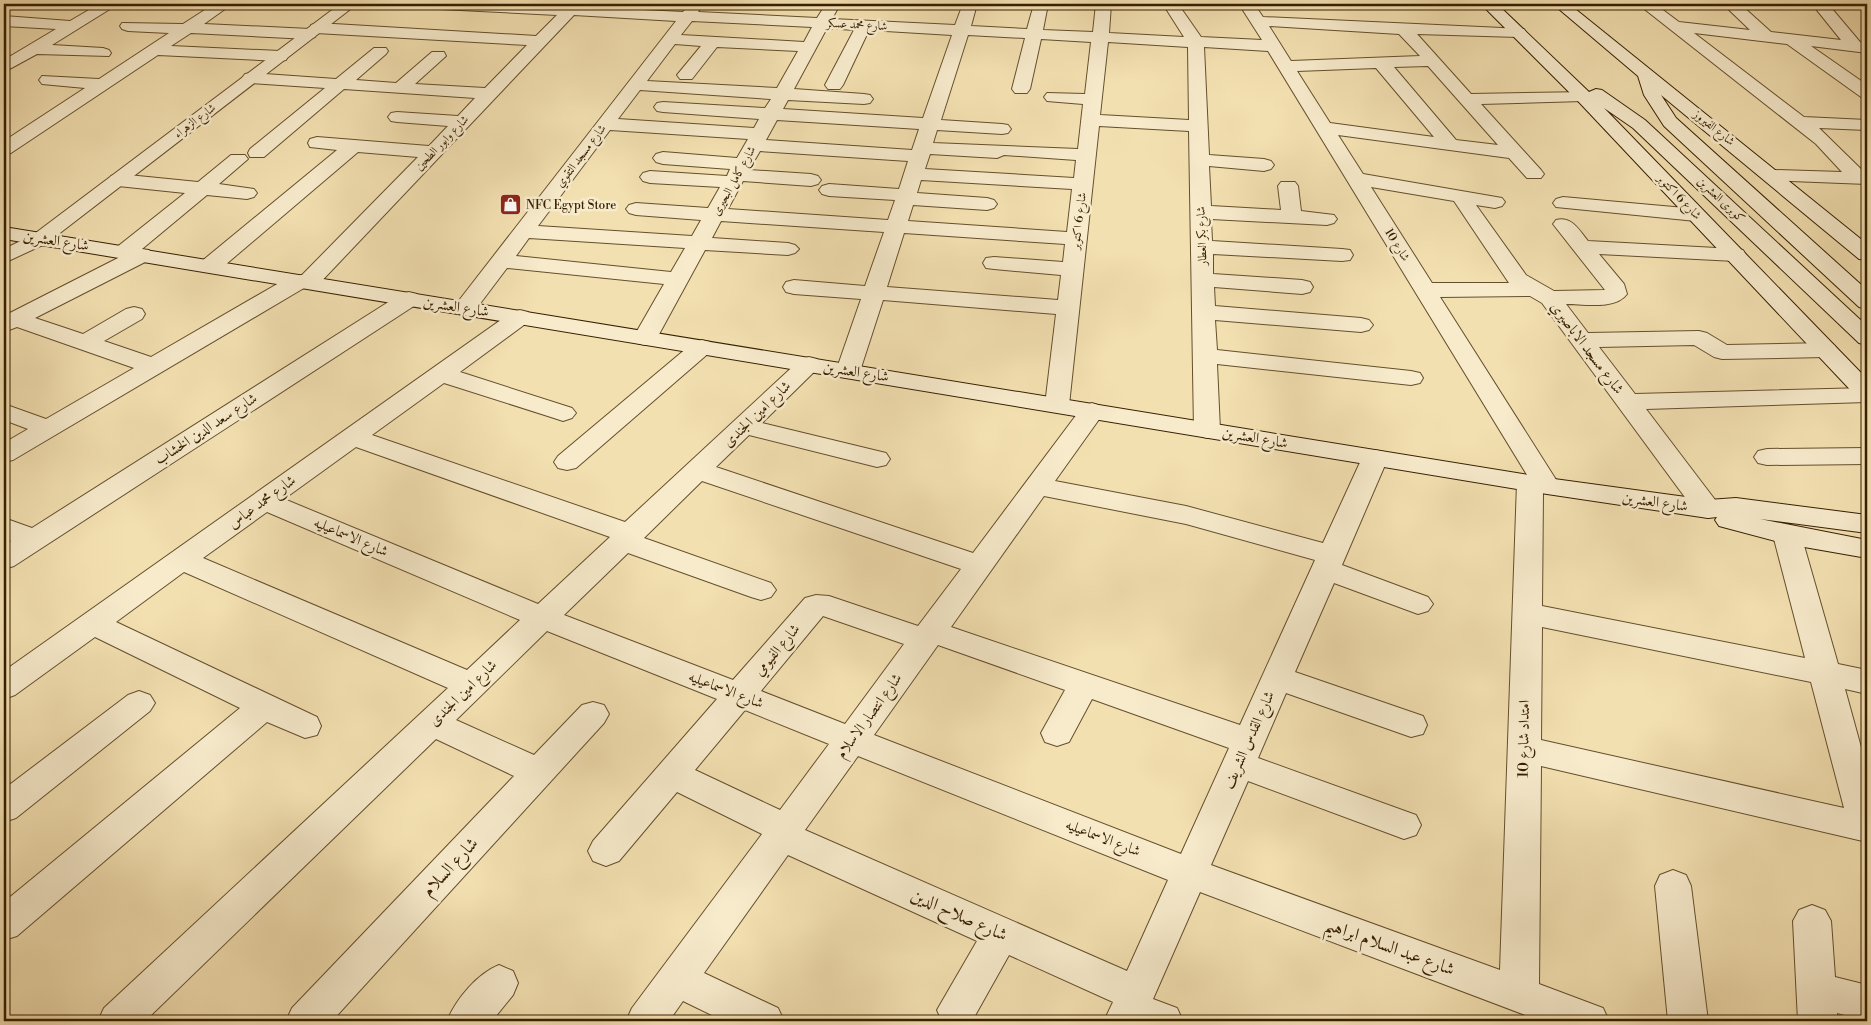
<svg xmlns="http://www.w3.org/2000/svg" width="1871" height="1025" viewBox="0 0 1871 1025" font-family="'Libre Bodoni',Amiri,serif">
<style>
.lines{fill:none;stroke-linecap:round;stroke-linejoin:round}
.minor-casing{stroke:#654f2c;stroke-width:2}
.tertiary-casing{stroke:#654f2c;stroke-width:2}
.secondary-casing{stroke:#361f00;stroke-width:2}
.minor{fill:#f7ebcc;fill-rule:evenodd}
.tertiary{fill:#f7ebcc;fill-rule:evenodd}
.secondary{fill:#f7ebcc;fill-rule:evenodd}
.labels{text-anchor:middle;dominant-baseline:central;stroke-width:5;stroke-linejoin:round;paint-order:stroke}
.far-street-label{font-size:12px;fill:#361f00;stroke:#f7ebcc}
.far-poi-label{font-size:12px;fill:#361f00;stroke:#f7ebcc;text-anchor:start}
.street-label{font-size:15px;fill:#361f00;stroke:#f7ebcc}
.near-street-label{font-size:18px;fill:#361f00;stroke:#f7ebcc}
</style>
<rect width="100%" height="100%" fill="#f3e0b1"/>
<filter id="stains"><feTurbulence type="fractalNoise" baseFrequency=".004" numOctaves="4"/><feColorMatrix values="0 0 0 0 .2 0 0 0 0 .09 0 0 0 0 .02 0 0 0 .5 -.17"/></filter>
<radialGradient id="worn" r=".72"><stop offset=".6" stop-color="#630" stop-opacity="0"/><stop offset="1" stop-color="#630" stop-opacity=".3"/></radialGradient>
<g class="lines">
<defs>
<path id="minor" d="M99,4H118L52,45L103,48L109,50L111,53L109,56L37,54L4,72V60L56,29L4,26V16L70,21Z
M214,4H232L204,24L310,29L311,25L317,23L536,36L557,15L440,9L432,4L566,6L583,4L582,7L683,12L689,4H703L698,12L817,18L826,4H840L832,19L955,25L963,4H977L971,26L1027,29L1034,4H1048L1043,30L1093,32L1096,4H1111L1109,33L1184,37L1163,4H1178L1201,37L1262,40L1239,4H1254L1263,17L1524,29L1526,32L1524,35L1518,37L1417,34L1471,94L1589,92L1592,96L1589,100L1583,101L1481,104L1541,170L1544,174L1541,178H1527L1509,158L1338,135L1363,174L1502,198L1505,202L1502,206L1495,208L1476,205L1526,275L1554,291L1605,290L1553,224L1556,220C1572,216 1579,230 1588,241L1735,249L1743,250L1746,255L1743,260L1735,261L1599,254L1624,284L1627,294C1616,310 1583,304 1566,304L1588,333L1699,331L1707,333L1727,345L1826,343L1834,345L1838,350L1834,355L1826,357L1722,359L1714,357L1694,345L1599,347L1635,394L1867,388V402L1646,409L1722,509L1718,515L1708,518L1698,515L1542,303L1530,296L1440,297L1560,486L1556,492L1543,493L1542,606L1805,658L1773,535L1777,529L1787,526L1797,529L1801,535L1838,664L1867,670V694L1845,689L1867,769V842L1541,766L1539,984L1603,1008L1609,1021H1541L1200,892L1153,999L1177,1008L1183,1021H1104L1113,1002L1009,955L972,1021H942L937,1010L977,941L788,855L704,973L778,1008L784,1021H724L683,1001L669,1021H626L632,1008L762,834L677,792L619,861L606,866L593,861L588,851L593,841L717,699L547,631L456,720L534,755L582,705L593,702L604,705L609,714L604,723L332,1021H286L292,1008L514,776L436,739L145,1021H98L104,1008L448,688L184,572L116,622L317,717L321,726L317,735L305,738L267,722L17,936L4,940V902L240,708L95,637L15,695L4,699V671L512,312L520,310L528,312L531,317L528,322L460,372L572,408L576,413L572,418L563,421L554,418L444,383L372,435L625,522L801,359L809,357L817,359L821,364L817,369L762,423L886,453L890,459L886,465L877,467L749,435L716,467L973,553L1083,406L1092,403L1101,406L1105,411L1055,481L1186,506L1323,543L1362,458L1366,452L1375,450L1384,452L1388,458L1342,565L1428,597L1433,604L1428,611L1418,614L1334,583L1295,672L1423,716L1427,725L1423,734L1411,737L1286,693L1258,758L1416,815L1421,825L1416,835L1404,839L1248,781L1211,865L1500,970L1517,483L1521,477L1527,475L1268,51L1204,47L1209,155L1264,159L1271,161L1274,165L1271,169L1264,171L1209,166L1211,206L1281,210L1278,186L1281,182H1295L1298,186L1301,211L1334,215L1337,219L1334,223L1327,225L1211,219L1212,241L1342,249L1350,250L1353,255L1350,260L1342,261L1213,254V274L1302,280L1310,282L1313,287L1310,292L1302,294L1214,287L1215,306L1361,318L1369,320L1373,325L1369,330L1361,332L1215,320L1217,350L1411,371L1420,373L1423,378L1420,383L1411,385L1217,364L1220,430L1216,435L1207,438L1198,435L1194,430L1189,131L1099,126L1069,405L1066,410L1057,412L1048,410L1045,405L1056,314L883,300L860,371L857,376L848,378L839,376L836,371L861,299L794,294L786,292L783,287L786,282L794,280L865,286L884,232L721,221L712,238L788,243L795,245L799,249L795,253L788,255L705,250L657,338L653,343L645,345L637,343L633,338L664,284L507,268L473,313L465,315L457,313L454,308L457,303L676,21L574,15L316,287L304,288L13,460L4,462V443L28,429L4,420V404L46,419L134,368L17,327L4,332V316L120,257L114,252L117,247L185,193L118,186L111,184L108,180L111,176L118,174L198,182L231,155H245L248,159L219,184L254,189L257,193L254,197L247,199L207,195L142,249L149,250L152,255L149,260L35,318L83,334L126,309L134,307L142,309L145,314L142,319L104,341L151,357L291,276L302,275L418,157L358,152L218,271L210,272L202,271L199,266L202,261L337,150L310,147L308,143L310,139L317,137L429,146L448,126L397,122L391,121L388,117L391,113L397,112L458,116L475,98L344,89L264,157H250L248,153L250,149L325,88L251,83L245,82L242,78L245,74L251,73L336,79L374,48H386L388,51L386,54L356,80L396,83L432,52H444L446,56L415,84L485,88L527,45L316,33L315,37L309,39L191,33L171,46L280,51L286,52L288,56L286,60L280,61L158,55L11,153L4,155V141L85,88L42,84L39,80L42,76L99,79L169,33L128,31L122,29L120,26L122,23L183,24ZM692,21L812,27L804,42L681,35ZM1269,26L1399,34L1420,56L1291,61ZM827,28L854,30L825,85L828,89H840L843,85L869,30L952,35L923,118L783,109L788,100L864,104L870,103L873,99L870,95L864,94L794,89ZM968,35L1025,38L1012,89L1015,93H1027L1030,89L1041,39L1091,42L1085,94L1047,93L1044,97L1047,101L1083,104L1078,149L933,143L937,130L1002,134L1008,133L1011,129L1008,125L1002,124L941,120ZM1108,42L1188,47L1189,120L1100,115ZM675,44L701,46L677,75L680,79H692L717,47L798,51L777,88L647,81ZM1428,66L1498,145L1456,140L1394,67ZM1376,68L1434,137L1330,123L1297,71ZM640,90L771,99L765,108L663,102L657,103L654,107L657,111L663,112L759,119L754,128L618,119ZM777,120L919,129L912,150L766,140ZM610,130L748,139L737,158L663,152L656,154L653,158L656,162L663,164L730,169L727,176L650,171L643,173L640,177L643,181L650,183L720,187L708,208L636,203L629,205L626,209L629,213L636,215L701,220L692,236L538,226ZM760,151L908,161L899,189L829,184L822,186L819,190L822,194L829,196L895,200L888,220L728,209L743,181L811,186L818,184L821,180L818,176L811,174L749,170ZM930,154L997,158L1004,155L1076,160L1074,178L925,169ZM921,180L1072,189L1067,232L908,221L913,205L987,210L994,208L997,204L994,200L987,198L917,193ZM1371,187L1454,201L1509,283H1432ZM904,233L1065,244L1063,262L994,257L986,258L983,263L986,268L994,269L1061,275L1058,300L887,287ZM529,238L685,248L671,272L516,256ZM356,447L610,537L538,604L284,499ZM702,481L961,569L918,626L829,596L816,595L805,598L733,680L564,615L628,553L751,597L761,600L771,597L776,590L771,583L644,538ZM1044,496L1186,524L1315,560L1240,725L951,627ZM267,512L520,620L467,670L203,558ZM823,616L904,644L845,724L761,691ZM1542,627L1811,682L1844,808L1541,740ZM938,645L1065,690L1041,733L1045,742L1057,746L1069,742L1092,699L1229,748L1181,854L874,735ZM745,710L829,744L780,810L695,770ZM858,756L1168,880L1127,971L805,830Z
M1638,4H1655L1679,22L1750,30L1723,4H1740L1771,32L1841,40L1812,4H1828L1860,42L1867,43V53L1811,46L1867,85V98L1861,97L1787,44L1694,33L1804,117L1867,120V130L1819,128L1864,172H1867V184L1768,180L1765,176L1768,172L1775,170L1842,172L1816,144Z
M1563,197L1696,209L1703,211L1706,215L1703,219L1696,221L1556,207L1553,203L1556,199Z
M409,292L417,294L420,299L417,304L14,566L4,569V546L11,541L4,538V518L32,528L401,294Z
M702,340L710,342L714,347L710,352L576,468L567,470L558,468L554,462L558,456L694,342Z
M1867,448V464L1767,465L1758,463L1754,457L1758,451L1767,449Z
M139,691L150,695L155,703L150,711L16,818L4,822V789L128,695Z
M1673,870L1686,875L1691,886L1708,1021H1668L1655,886L1660,875Z
M1812,905L1825,910L1831,921L1835,977L1867,985V1021L1837,1013L1838,1021H1798L1793,921L1799,910Z
M499,965L513,971L518,983L513,995L492,1021H447C456,999 477,974 499,965Z"/>
<path id="tertiary" d="M340,4H357L47,243L4,263V249L33,235Z"/>
<path id="secondary" d="M1481,4H1497L1589,92L1596,89L1602,90L1645,120L1867,326V345L1859,343L1633,128L1604,108L1867,379V400L1858,398L1577,100Z
M1553,4H1569L1867,244V260L1859,259L1661,95L1676,118L1867,290V309L1859,307L1664,126L1644,95L1638,76Z
M4,227L1547,478L1708,500L1736,498L1867,515V533L1760,519L1867,540V558L1787,544L1719,526L1715,520L1717,517L1708,518L1547,494L4,239Z"/>
</defs>
<use href="#minor" class="minor-casing"/>
<use href="#tertiary" class="tertiary-casing"/>
<use href="#secondary" class="secondary-casing"/>
<use href="#minor" class="minor"/>
<use href="#tertiary" class="tertiary"/>
<use href="#secondary" class="secondary"/>
</g>
<defs>
<symbol id="shop-square" viewBox="-11 -11 22 22"><rect x="-9" y="-9" width="18" height="18" rx="4" fill="#8f2418" stroke="#f7ebcc"/><path d="M-5-2.5h2.3a2.7 3.5 0 0 1 5.4 0H5L5.5 6h-11ZM-1.5-2.5h3a1.5 2.3 0 0 0-3 0Z" fill="#fff"/></symbol>
</defs>
<g fill-rule="evenodd">
<use href="#shop-square" x="498" y="192" width="25" height="25"/>
</g>
<g class="labels">
<g class="far-street-label">
<text transform="translate(857 25) rotate(3)">شارع محمد عسكر</text>
<text transform="translate(195 121) rotate(-37)">شارع الزهراء</text>
<text transform="translate(1714 128) rotate(39)">شارع الفيروز</text>
<text transform="translate(442 143) rotate(-46)">شارع وابور الطحين</text>
<text transform="translate(581 156) rotate(-53)">شارع مسجد التقوي</text>
<text transform="translate(734 181) rotate(-61)">شارع كامل البحيرى</text>
<text transform="translate(1679 197) rotate(46)">شارع 6 اكتوبر</text>
<text transform="translate(1721 200) rotate(43)">كوبرى العشرين</text>
<text transform="translate(1079 221) rotate(-83)">شارع 6 اكتوبر</text>
<text transform="translate(1202 236) rotate(-92)">شارع بكر العطار</text>
<text transform="translate(1397 245) rotate(58)">شارع 10</text>
</g>
<g class="far-poi-label">
<text x="526" y="205">NFC Egypt Store</text>
</g>
<g class="street-label">
<text transform="translate(56 241) rotate(9)">شارع العشرين</text>
<text transform="translate(456 307) rotate(9)">شارع العشرين</text>
<text transform="translate(1587 348) rotate(53)">شارع مسجد الاباصيري</text>
<text transform="translate(856 372) rotate(9)">شارع العشرين</text>
<text transform="translate(757 414) rotate(-44)">شارع امين الجندى</text>
<text transform="translate(206 429) rotate(-33)">شارع سعد الدين الخشاب</text>
<text transform="translate(1255 438) rotate(10)">شارع العشرين</text>
<text transform="translate(262 502) rotate(-36)">شارع محمد عباس</text>
<text transform="translate(1655 502) rotate(8)">شارع العشرين</text>
<text transform="translate(351 537) rotate(23)">شارع الاسماعيليه</text>
<text transform="translate(777 650) rotate(-50)">شارع الفيومي</text>
<text transform="translate(726 690) rotate(21)">شارع الاسماعيليه</text>
<text transform="translate(463 693) rotate(-44)">شارع امين الجندى</text>
<text transform="translate(869 716) rotate(-54)">شارع انتصار الاسلام</text>
<text transform="translate(1524 739) rotate(-89)">امتداد شارع 10</text>
<text transform="translate(1249 740) rotate(-66)">شارع القدس الشريف</text>
<text transform="translate(1103 838) rotate(21)">شارع الاسماعيليه</text>
</g>
<g class="near-street-label">
<text transform="translate(450 867) rotate(-47)">شارع السلام</text>
<text transform="translate(959 915) rotate(24)">شارع صلاح الدين</text>
<text transform="translate(1390 947) rotate(20)">شارع عبد السلام ابراهيم</text>
</g>
</g>
<rect width="1871" height="1025" fill="none" stroke="#f3e0b1" stroke-width="20"/>
<rect x="5" y="5" width="1861" height="1015" fill="none" stroke="#361f00" stroke-width="2.5"/>
<rect x="10" y="10" width="1851" height="1005" fill="none" stroke="#361f00"/>
<rect width="100%" height="100%" filter="url(#stains)"/>
<rect width="100%" height="100%" fill="url(#worn)"/>
</svg>
